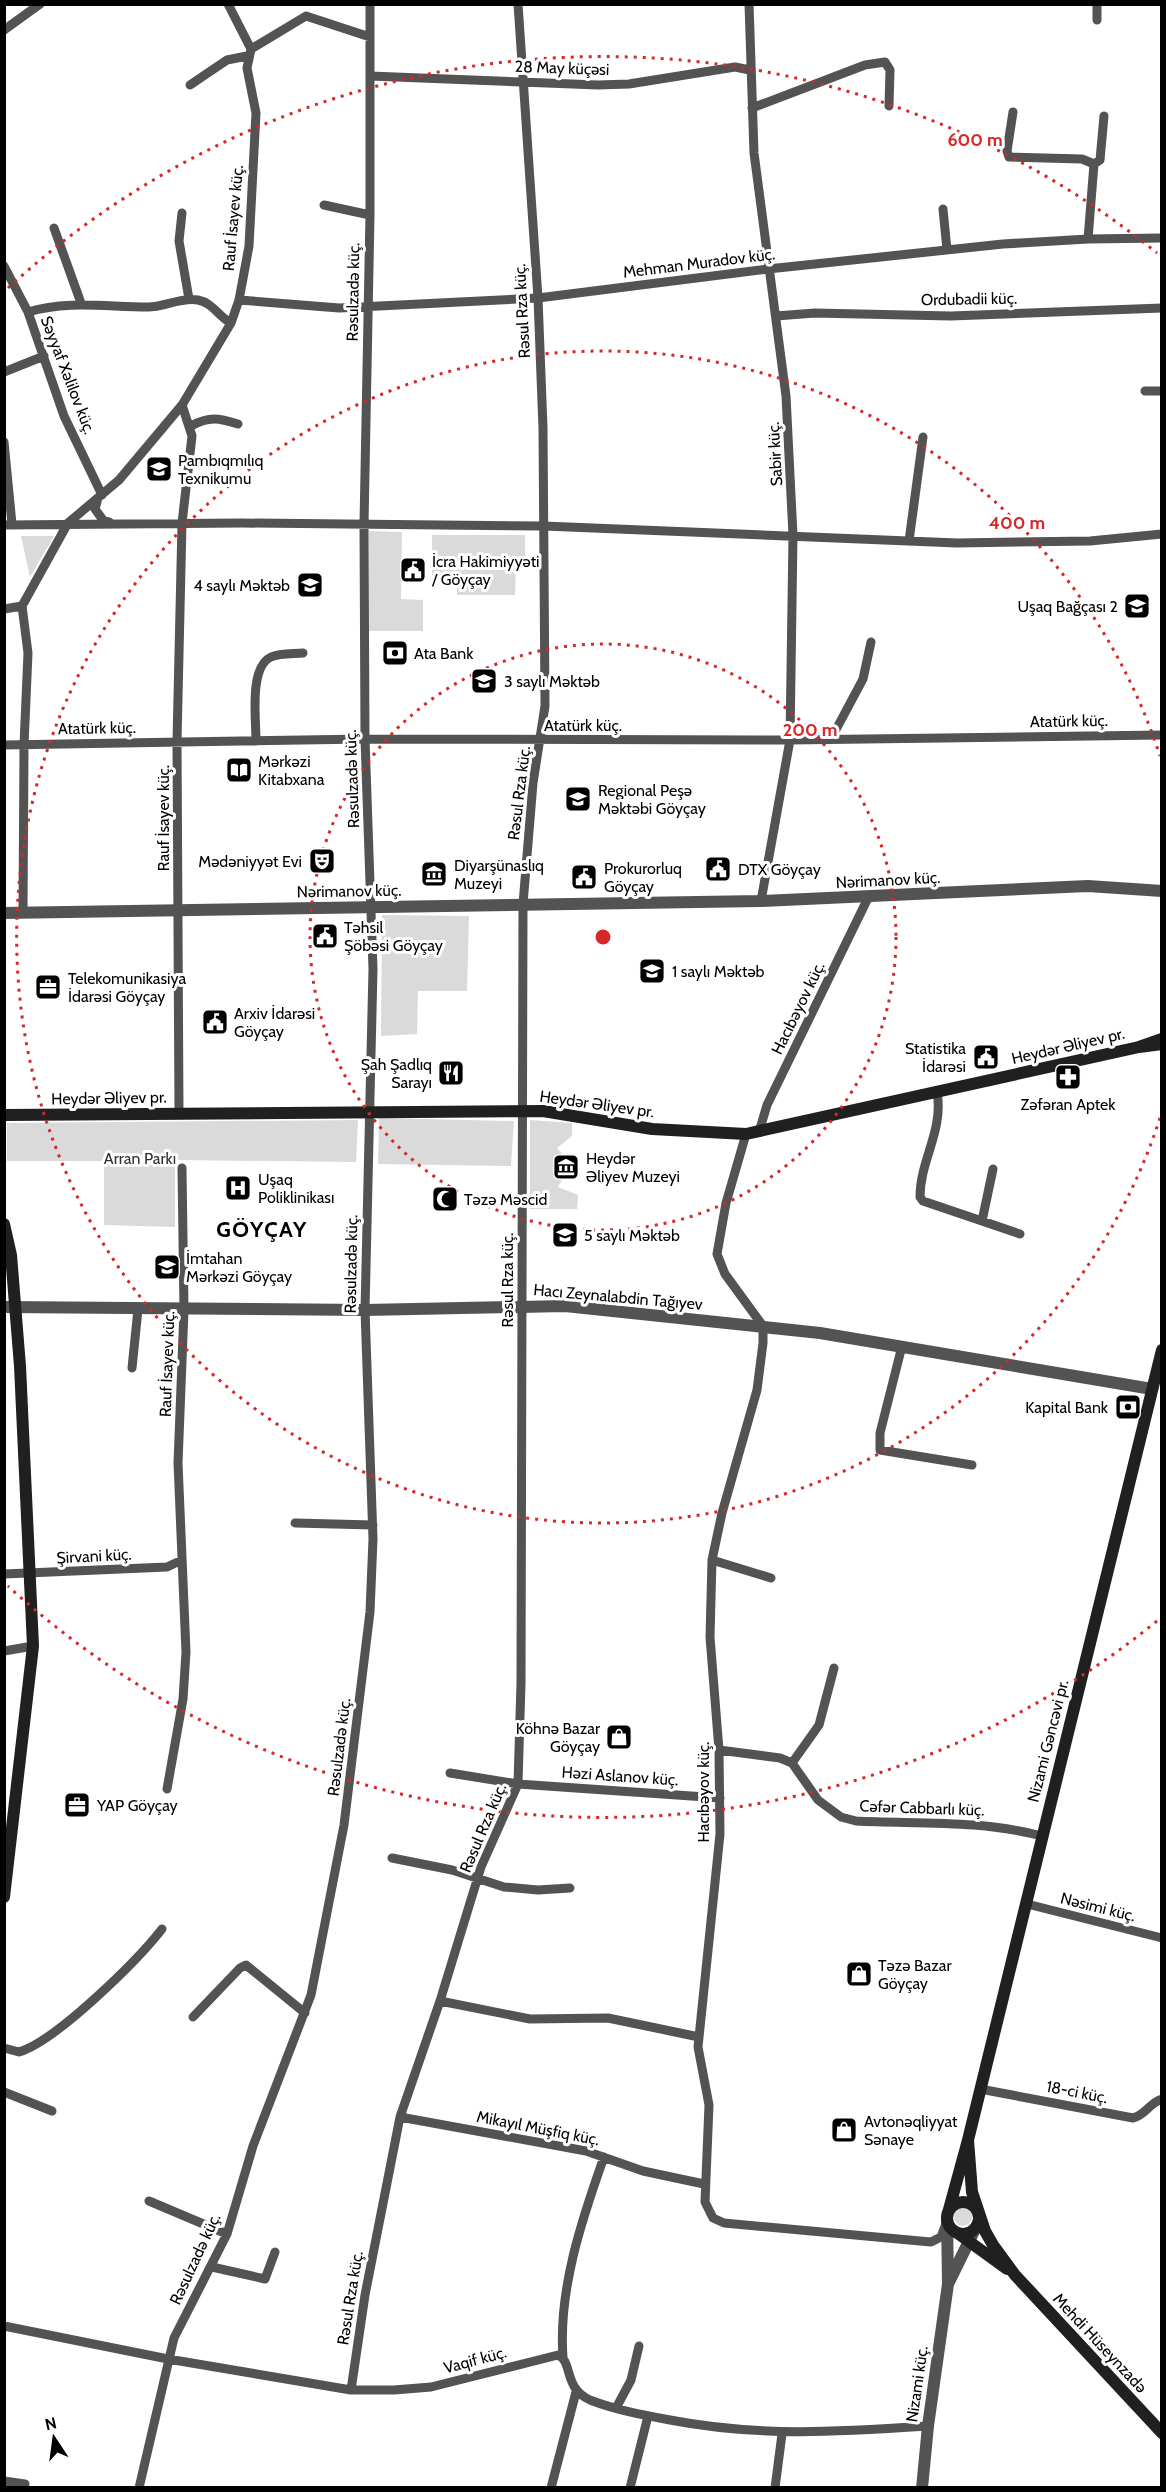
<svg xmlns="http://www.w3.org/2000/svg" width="1166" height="2492" viewBox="0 0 1166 2492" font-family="Cabin,sans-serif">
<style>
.green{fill:#dadada}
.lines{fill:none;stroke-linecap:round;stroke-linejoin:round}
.minor{stroke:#535353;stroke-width:9}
.tertiary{stroke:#535353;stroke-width:12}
.secondary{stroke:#202020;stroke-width:12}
.ring{fill:none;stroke:#d62828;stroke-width:3;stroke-dasharray:3 6}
.labels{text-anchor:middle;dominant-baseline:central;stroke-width:6;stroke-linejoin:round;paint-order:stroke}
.street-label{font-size:16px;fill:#000;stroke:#fff}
.poi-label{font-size:16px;fill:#000;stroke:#fff;text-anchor:start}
.park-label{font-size:16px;fill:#313131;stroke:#fff}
.district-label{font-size:22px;font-weight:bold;letter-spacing:1.5px;fill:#000;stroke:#fff}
.centre{fill:#d62828;stroke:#fff;stroke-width:3}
.ring-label{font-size:18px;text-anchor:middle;font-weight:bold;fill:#d62828;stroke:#fff;stroke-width:6;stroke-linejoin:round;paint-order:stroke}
</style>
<rect width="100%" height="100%" fill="#fff"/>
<path class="green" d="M369,531L402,532L401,599L423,600V631H369Z
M432,535H525V563H516L515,595H457V576H432Z
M21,536H54L30,577Z
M382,915L469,916L467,991H418L417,1034L381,1036Z
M379,1118L514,1121L511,1166L378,1164Z
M358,1120L356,1162L175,1160V1227L104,1225V1161H7V1123Z
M530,1120L572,1123V1136L557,1148L568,1160L558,1166L565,1175L558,1187L578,1195L577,1209H530Z
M954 2217a9 9 0 1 1 18 0a9 9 0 1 1-18 0Z"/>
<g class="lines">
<path class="minor" d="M749,4L754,153L786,396L793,535L790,740L761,901
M1097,20V4
M4,30L40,4
M251,49L306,16L370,37
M370,76L598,85L629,84L735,67L750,70
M190,85L227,60L247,56
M752,108L865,65L885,62L890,70L889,106
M1013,112L1007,151L1009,157L1082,159L1094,164
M324,205L370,215
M943,209L947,250
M182,213L179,241L189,299
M54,228L81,303
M1088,239L1094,164L1100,160L1104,116
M4,266L28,312L64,416L102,495
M239,300L339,308L538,298L768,269L1003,244L1088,239L1162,238
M28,312C68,300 106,307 148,307C164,307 181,297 198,300C213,303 218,316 231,323
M776,316L815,313L951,316L1162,308
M4,372L44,356
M1145,391H1162
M191,426C209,416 219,418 238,424
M4,442L12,524
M98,498L95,509L103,520L109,522
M4,525L242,523L544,526L957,543L1090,541L1162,534
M909,541L923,437
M4,609L22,606
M831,739L863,679L871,642
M256,741C256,719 249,667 271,657C280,653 293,654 303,653
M4,745L365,739L790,740L1162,735
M23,913L24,745L28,653L22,606L68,523L119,480L182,405L231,323L239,300L249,246L256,113L247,68L251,49L228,4
M937,1092C944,1130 920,1160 920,1197L923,1201L1020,1234
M179,1113L177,741L182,523L192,436L182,405
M759,1132L767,1105L868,898
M746,1134L726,1203L717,1254L725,1274L763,1326V1343L757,1390L722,1513L712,1560L710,1637L719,1750L720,1834L698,2047L709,2105L705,2202L713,2218L724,2223L931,2242L941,2237L945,2226
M982,1221L993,1169
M902,1346L880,1433V1450L972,1465
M132,1368L138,1309
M295,1523L373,1525
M712,1560L771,1578
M4,1574L167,1567L182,1560
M4,1651L33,1646
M719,1750L780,1758L792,1763L818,1800L841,1817L856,1821C918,1824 981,1820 1042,1836
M792,1763L819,1725L834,1668
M450,1773L518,1784L720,1798
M167,1789L183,1699L186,1652L178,1463L184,1310L182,1168
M392,1858L452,1870L504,1887L538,1890L570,1888
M1027,1904L1162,1938
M440,2001L530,2019L608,2018L699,2037
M193,2017L240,1968L246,1965L305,2013
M4,2048L19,2052C56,2041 137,1961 162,1929
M980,2089L1133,2118C1146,2115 1149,2103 1162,2099
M4,2092L52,2111
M400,2117L586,2151L643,2171L704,2184
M149,2201L227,2234
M212,2267L265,2279L275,2252
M4,2326L168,2359L351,2390H394L431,2387L558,2355C573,2361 563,2388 590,2400C616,2410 643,2415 670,2420C759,2437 837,2432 928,2426
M563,2357C558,2290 582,2219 604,2157
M351,2390L365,2295L400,2117L440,2001L481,1867L518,1784L521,1683L523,904L533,783L545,706L543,428L538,298L518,4
M616,2408L631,2380L639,2346
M4,2481L25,2484
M139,2488L174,2338L227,2234L253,2146L311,1995L344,1825L370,1612L373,1539L365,1310L373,969L365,739L364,524L370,215V4
M551,2488L576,2392
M630,2488L648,2416
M775,2488L782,2434"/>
<path class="tertiary" d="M4,913L761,901L1088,886L1162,891
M4,1307L365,1310L565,1306L820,1333L1152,1389
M947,2218L948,2284L977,2225
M922,2488L928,2426L948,2284"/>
<path class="secondary" d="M1162,1039L1139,1047L1162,1044
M4,1115L543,1111L652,1129L746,1134L1139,1047
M4,1224L11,1255L20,1366L33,1646L4,1897
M968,2140L1162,1350
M947 2218a16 16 0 1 1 32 0a16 16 0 1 1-32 0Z
M948,2213L968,2140L972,2192L985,2231L993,2245L1015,2275L1162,2433
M956,2232L1007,2269"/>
</g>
<g class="ring">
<circle cx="603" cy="937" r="293"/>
<path d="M1160 1118A586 586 0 1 1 1160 756"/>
<path d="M1157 1621A880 880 0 0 1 8 1586M8 288A880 880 0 0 1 1157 253"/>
</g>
<defs>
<symbol id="university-square" viewBox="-11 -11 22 22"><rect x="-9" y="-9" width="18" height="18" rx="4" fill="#000" stroke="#fff"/><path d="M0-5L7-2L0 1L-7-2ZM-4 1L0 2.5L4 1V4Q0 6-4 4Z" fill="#fff"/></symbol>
<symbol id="civic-square" viewBox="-11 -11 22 22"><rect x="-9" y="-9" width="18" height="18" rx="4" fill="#000" stroke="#fff"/><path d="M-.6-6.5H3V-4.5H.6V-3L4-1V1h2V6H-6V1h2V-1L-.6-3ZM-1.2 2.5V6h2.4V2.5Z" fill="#fff"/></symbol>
<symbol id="school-square" viewBox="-11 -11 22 22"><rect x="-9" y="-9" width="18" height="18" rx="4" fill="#000" stroke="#fff"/><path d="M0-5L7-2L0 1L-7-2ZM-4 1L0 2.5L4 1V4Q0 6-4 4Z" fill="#fff"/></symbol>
<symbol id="bank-square" viewBox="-11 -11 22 22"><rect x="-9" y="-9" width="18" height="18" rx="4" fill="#000" stroke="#fff"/><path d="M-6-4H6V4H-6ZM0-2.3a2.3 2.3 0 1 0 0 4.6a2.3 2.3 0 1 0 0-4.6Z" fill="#fff"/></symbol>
<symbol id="library-square" viewBox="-11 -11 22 22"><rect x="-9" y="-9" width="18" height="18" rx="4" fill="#000" stroke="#fff"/><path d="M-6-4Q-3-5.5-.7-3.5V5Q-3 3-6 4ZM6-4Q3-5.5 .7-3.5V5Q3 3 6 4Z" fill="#fff"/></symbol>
<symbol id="theatre-square" viewBox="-11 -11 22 22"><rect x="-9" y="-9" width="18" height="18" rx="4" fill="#000" stroke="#fff"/><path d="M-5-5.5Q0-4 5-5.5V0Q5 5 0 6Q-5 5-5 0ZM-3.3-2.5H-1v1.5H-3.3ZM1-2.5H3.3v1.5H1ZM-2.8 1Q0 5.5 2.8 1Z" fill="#fff"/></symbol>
<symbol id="museum-square" viewBox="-11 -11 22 22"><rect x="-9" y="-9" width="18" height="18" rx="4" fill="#000" stroke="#fff"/><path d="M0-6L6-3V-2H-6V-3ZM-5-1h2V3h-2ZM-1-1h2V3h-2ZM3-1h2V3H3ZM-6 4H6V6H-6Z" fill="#fff"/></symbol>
<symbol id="office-square" viewBox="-11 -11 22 22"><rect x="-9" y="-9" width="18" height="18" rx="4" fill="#000" stroke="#fff"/><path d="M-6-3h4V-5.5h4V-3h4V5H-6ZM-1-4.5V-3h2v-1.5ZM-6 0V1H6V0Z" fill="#fff"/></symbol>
<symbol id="restaurant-square" viewBox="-11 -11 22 22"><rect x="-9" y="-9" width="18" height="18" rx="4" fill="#000" stroke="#fff"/><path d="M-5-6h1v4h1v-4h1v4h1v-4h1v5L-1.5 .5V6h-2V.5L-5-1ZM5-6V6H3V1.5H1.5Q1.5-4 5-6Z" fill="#fff"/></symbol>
<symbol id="pharmacy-square" viewBox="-11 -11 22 22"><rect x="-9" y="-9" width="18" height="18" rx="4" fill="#000" stroke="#fff"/><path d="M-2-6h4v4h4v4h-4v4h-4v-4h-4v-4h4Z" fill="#fff"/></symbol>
<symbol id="hospital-square" viewBox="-11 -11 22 22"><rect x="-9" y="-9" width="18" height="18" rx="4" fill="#000" stroke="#fff"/><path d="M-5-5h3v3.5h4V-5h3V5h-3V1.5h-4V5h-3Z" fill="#fff"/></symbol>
<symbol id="mosque-square" viewBox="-11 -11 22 22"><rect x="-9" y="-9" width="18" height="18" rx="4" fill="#000" stroke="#fff"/><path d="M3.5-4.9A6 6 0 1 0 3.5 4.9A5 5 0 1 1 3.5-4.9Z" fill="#fff"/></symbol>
<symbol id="shop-square" viewBox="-11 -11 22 22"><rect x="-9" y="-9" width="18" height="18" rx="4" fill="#000" stroke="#fff"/><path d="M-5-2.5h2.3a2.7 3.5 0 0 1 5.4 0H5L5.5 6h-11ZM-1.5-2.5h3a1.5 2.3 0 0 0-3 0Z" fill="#fff"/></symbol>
</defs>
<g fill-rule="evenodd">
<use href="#university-square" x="144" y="454" width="30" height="30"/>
<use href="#civic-square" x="398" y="555" width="30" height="30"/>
<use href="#school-square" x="295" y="570" width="30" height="30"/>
<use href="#school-square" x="1122" y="591" width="30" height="30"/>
<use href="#bank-square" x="380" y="638" width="30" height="30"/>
<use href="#school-square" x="469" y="666" width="30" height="30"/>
<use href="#library-square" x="224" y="755" width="30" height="30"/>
<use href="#university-square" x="563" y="784" width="30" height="30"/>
<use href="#theatre-square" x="307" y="846" width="30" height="30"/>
<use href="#civic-square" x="703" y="854" width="30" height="30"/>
<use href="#museum-square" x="419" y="859" width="30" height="30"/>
<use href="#civic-square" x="569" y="862" width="30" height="30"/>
<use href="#civic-square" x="310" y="921" width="30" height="30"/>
<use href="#school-square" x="637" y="956" width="30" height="30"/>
<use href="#office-square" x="33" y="972" width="30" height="30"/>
<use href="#civic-square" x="200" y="1007" width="30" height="30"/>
<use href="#civic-square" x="971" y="1042" width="30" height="30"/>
<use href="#restaurant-square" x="436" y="1058" width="30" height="30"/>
<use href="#pharmacy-square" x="1053" y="1062" width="30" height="30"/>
<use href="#museum-square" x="551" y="1152" width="30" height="30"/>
<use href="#hospital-square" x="223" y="1173" width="30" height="30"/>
<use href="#mosque-square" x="430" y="1184" width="30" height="30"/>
<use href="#school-square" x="550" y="1220" width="30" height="30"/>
<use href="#university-square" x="152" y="1252" width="30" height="30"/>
<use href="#bank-square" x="1113" y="1392" width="30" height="30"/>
<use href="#shop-square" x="604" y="1722" width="30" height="30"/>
<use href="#office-square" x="62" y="1790" width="30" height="30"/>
<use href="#shop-square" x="844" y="1959" width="30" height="30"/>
<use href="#shop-square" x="829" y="2115" width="30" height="30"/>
</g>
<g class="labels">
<g class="street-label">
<text transform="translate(562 68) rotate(2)">28 May küçəsi</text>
<text transform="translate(233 218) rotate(-85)">Rauf İsayev küç.</text>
<text transform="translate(699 263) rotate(-7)">Mehman Muradov küç.</text>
<text transform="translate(353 292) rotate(-89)">Rəsulzadə küç.</text>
<text transform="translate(969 299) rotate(-1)">Ordubadii küç.</text>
<text transform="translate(522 311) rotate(-93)">Rəsul Rza küç.</text>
<text transform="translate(68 375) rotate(69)">Səyyaf Xəlilov küç.</text>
<text transform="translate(775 454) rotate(-93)">Sabir küç.</text>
<text transform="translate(1069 721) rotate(-1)">Atatürk küç.</text>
<text x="583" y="725">Atatürk küç.</text>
<text transform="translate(97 728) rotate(-1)">Atatürk küç.</text>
<text transform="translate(352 779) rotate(-92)">Rəsulzadə küç.</text>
<text transform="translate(519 793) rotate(-83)">Rəsul Rza küç.</text>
<text transform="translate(163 818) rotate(-90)">Rauf İsayev küç.</text>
<text transform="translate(888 880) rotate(-3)">Nərimanov küç.</text>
<text transform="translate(349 891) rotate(-1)">Nərimanov küç.</text>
<text transform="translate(798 1008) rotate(-64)">Hacıbəyov küç.</text>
<text transform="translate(1068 1046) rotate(-13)">Heydər Əliyev pr.</text>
<text transform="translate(109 1098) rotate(-1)">Heydər Əliyev pr.</text>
<text transform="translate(597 1104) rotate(8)">Heydər Əliyev pr.</text>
<text transform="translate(351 1264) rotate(-89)">Rəsulzadə küç.</text>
<text transform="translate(507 1280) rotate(-90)">Rəsul Rza küç.</text>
<text transform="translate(618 1297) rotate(5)">Hacı Zeynalabdin Tağıyev</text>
<text transform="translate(167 1364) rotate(-88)">Rauf İsayev küç.</text>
<text transform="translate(94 1556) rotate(-3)">Şirvani küç.</text>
<text transform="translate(1048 1741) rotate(-76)">Nizami Gəncəvi pr.</text>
<text transform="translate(339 1747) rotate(-83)">Rəsulzadə küç.</text>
<text transform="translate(620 1776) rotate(4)">Həzi Aslanov küç.</text>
<text transform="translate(703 1792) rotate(-90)">Hacıbəyov küç.</text>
<text transform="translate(922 1808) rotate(2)">Cəfər Cabbarlı küç.</text>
<text transform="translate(483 1828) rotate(-67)">Rəsul Rza küç.</text>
<text transform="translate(1098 1907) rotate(14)">Nəsimi küç.</text>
<text transform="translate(1077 2092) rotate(11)">18-ci küç.</text>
<text transform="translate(538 2128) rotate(11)">Mikayıl Müşfiq küç.</text>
<text transform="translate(195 2259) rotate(-65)">Rəsulzadə küç.</text>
<text transform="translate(350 2298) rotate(-81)">Rəsul Rza küç.</text>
<text transform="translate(1100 2343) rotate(47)">Mehdi Hüseynzadə</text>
<text transform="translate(475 2360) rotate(-15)">Vaqif küç.</text>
<text transform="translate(917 2384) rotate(-82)">Nizami küç.</text>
</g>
<g class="poi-label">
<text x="178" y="460">Pambıqmılıq<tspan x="178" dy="18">Texnikumu</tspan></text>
<text x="432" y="561">İcra Hakimiyyəti<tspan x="432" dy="18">/ Göyçay</tspan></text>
<text x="290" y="585" text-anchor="end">4 saylı Məktəb</text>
<text x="1118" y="606" text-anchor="end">Uşaq Bağçası 2</text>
<text x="414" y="653">Ata Bank</text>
<text x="504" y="681">3 saylı Məktəb</text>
<text x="258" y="761">Mərkəzi<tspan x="258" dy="18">Kitabxana</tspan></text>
<text x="598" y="790">Regional Peşə<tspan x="598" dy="18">Məktəbi Göyçay</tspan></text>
<text x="302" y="861" text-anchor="end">Mədəniyyət Evi</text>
<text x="454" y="865">Diyarşünaslıq<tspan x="454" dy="18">Muzeyi</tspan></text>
<text x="604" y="868">Prokurorluq<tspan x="604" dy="18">Göyçay</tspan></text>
<text x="738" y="869">DTX Göyçay</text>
<text x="344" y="927">Təhsil<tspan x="344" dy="18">Şöbəsi Göyçay</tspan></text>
<text x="672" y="971">1 saylı Məktəb</text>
<text x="68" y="978">Telekomunikasiya<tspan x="68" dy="18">İdarəsi Göyçay</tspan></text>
<text x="234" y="1013">Arxiv İdarəsi<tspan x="234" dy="18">Göyçay</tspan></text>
<text x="966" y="1048" text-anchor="end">Statistika<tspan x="966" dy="18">İdarəsi</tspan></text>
<text x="432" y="1064" text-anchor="end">Şah Şadlıq<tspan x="432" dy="18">Sarayı</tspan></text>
<text x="1068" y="1104" text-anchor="middle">Zəfəran Aptek</text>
<text x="586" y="1158">Heydər<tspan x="586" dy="18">Əliyev Muzeyi</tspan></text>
<text x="258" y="1179">Uşaq<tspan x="258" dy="18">Poliklinikası</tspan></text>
<text x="464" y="1199">Təzə Məscid</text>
<text x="584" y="1235">5 saylı Məktəb</text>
<text x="186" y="1258">İmtahan<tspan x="186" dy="18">Mərkəzi Göyçay</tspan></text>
<text x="1108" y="1407" text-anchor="end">Kapital Bank</text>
<text x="600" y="1728" text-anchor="end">Köhnə Bazar<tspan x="600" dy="18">Göyçay</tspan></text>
<text x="97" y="1805">YAP Göyçay</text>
<text x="878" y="1965">Təzə Bazar<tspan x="878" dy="18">Göyçay</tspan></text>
<text x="864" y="2121">Avtonəqliyyat<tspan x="864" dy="18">Sənaye</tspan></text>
</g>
<g class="park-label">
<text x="140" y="1158">Arran Parkı</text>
</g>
<g class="district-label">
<text x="262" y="1229">GÖYÇAY</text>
</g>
</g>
<circle cx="603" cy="937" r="9" class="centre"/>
<g class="ring-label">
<text x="975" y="146">600 m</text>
<text x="1017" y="529">400 m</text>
<text x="810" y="736">200 m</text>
</g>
<rect width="1166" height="2492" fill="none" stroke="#000000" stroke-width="12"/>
<g transform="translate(54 2438) rotate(347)" stroke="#ffffff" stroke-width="4.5" paint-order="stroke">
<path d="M0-4.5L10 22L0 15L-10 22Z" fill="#000000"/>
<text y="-9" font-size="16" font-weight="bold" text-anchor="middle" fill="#000000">N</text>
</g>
</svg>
